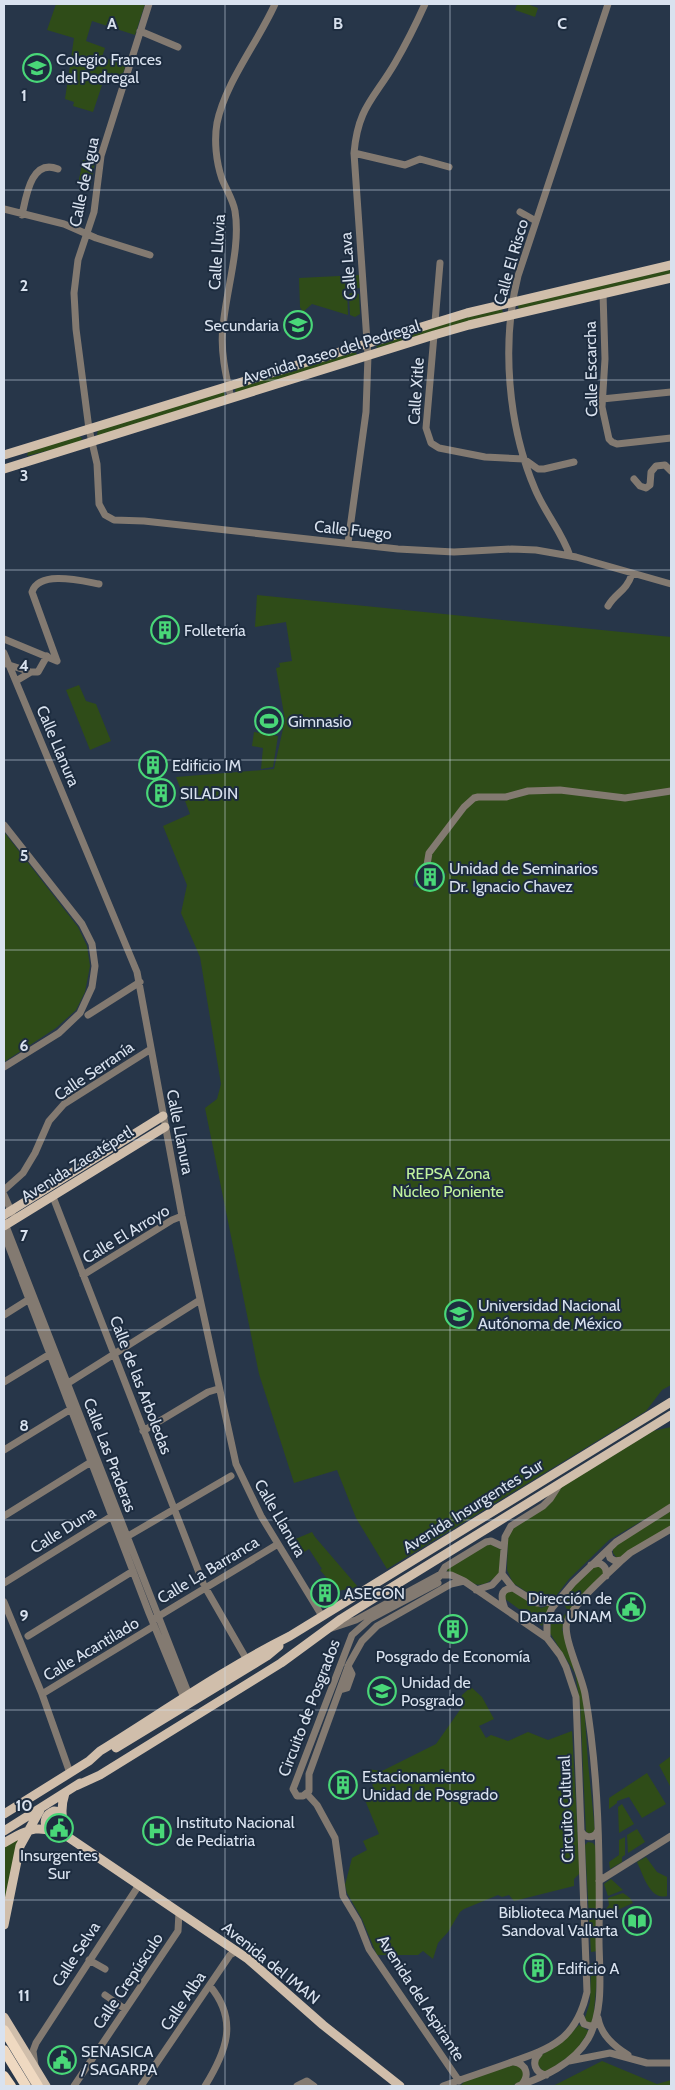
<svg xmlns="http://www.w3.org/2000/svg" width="675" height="2090" viewBox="0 0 675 2090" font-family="Cabin,sans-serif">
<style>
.green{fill:#2f4c18;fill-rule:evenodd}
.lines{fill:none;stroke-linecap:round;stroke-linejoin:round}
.minor{stroke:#837a71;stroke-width:7}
.major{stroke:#d0beab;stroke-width:9}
.highway{stroke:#efd9c1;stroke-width:10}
.grid{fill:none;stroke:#d9e2ef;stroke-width:1;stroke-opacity:0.55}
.labels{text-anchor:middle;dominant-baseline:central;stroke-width:4;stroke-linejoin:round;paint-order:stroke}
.poi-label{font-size:16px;fill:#d9e2ef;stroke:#1d2c3f;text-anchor:start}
.street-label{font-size:16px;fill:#d9e2ef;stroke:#1d2c3f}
.park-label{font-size:16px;fill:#c1f39e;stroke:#1d2c3f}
.grid-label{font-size:16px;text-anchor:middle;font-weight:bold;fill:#d9e2ef;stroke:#1d2c3f;stroke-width:4;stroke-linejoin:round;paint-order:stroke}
</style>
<rect width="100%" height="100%" fill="#273649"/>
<path class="green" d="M56,4H145L135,35L92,21L86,41L105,48L102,57L126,65L120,81L105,76L93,112L73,106L74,102L65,99L74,38L47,30Z
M517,4H527L538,8L535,17L515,10Z
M83,160L95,163L90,187L78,184Z
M669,269L671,274L666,277L519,309L518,307L519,304Z
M359,275L360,288L347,289L348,315L312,304L303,312L300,307L299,278Z
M354,292L359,294L360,314L355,317L350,315L349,294Z
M502,309L503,313L377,348L376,345L436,325Z
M356,351L357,357L237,393L235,391L236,387Z
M224,391L225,396L100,436L97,435L98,430Z
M79,436L82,438L81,442L27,456L28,452Z
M257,595L671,637V1385L662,1390L646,1411L387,1569L356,1518L337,1470L294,1483L259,1374L205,1108L217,1099L221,1084L200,957L181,913L187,885L163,826L190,814L176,777L274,769L285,720L276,668L280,667L279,663L292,661L286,622L255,627ZM422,867L446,873L444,882L434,880L432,887L424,885L423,889L413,886L416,873H420Z
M79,685L86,701L96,704L111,741L90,750L66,690Z
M279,713L283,723L260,730L256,720Z
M254,732L278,736L273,767L261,769L263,748L252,746Z
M4,832L78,927L87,946L90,966L85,992L76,1010L56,1028L4,1062Z
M671,1427V1504L609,1540L569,1579L556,1596L549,1601L539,1600L513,1583L507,1570L508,1532C525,1516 548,1507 562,1487L653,1431Z
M671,1511V1527L620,1557H616L613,1553V1548L619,1542Z
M312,1532L315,1537L358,1587L338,1591L320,1570L322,1569L309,1549L304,1552L293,1540Z
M485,1544H490L502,1550L501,1572C474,1597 476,1579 447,1571L448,1568Z
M596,1565L602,1567L605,1574L569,1610L562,1629L579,1678L584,1704L588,1763L595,1831L591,1834L586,1832L580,1703L575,1673L550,1633L552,1612L560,1616L554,1625L568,1611C566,1607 563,1604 563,1600C565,1589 588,1573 596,1565Z
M510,1590L541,1608L550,1605L542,1626L504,1598L505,1592Z
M471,1687L482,1697L494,1719L479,1726L486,1738L491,1735L508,1741L528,1732L548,1740L572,1731L580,1873L574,1879V1886L514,1901L509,1895L502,1897L498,1895L464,1909L460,1912L448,1932L438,1943L433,1959L423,1951L418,1955H377L362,1919L347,1893L345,1885L352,1858L367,1850L363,1841L379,1834L365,1800L368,1799L369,1801L375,1798L372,1782L367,1769L382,1771L436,1744L462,1707L460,1701L462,1695Z
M671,1756V1788L659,1765Z
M647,1773L666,1804L642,1818L629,1797L617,1801V1803L609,1809V1798Z
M622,1804L634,1824L619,1833L618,1807Z
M637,1829L645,1842L628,1853L627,1835Z
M21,1837L4,1909V1848Z
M625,1837V1855L622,1857V1862L610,1869L609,1862L619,1855V1840Z
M588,1842L593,1843L596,1847L598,1951L591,1952L585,1845Z
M646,1857L657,1872L667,1877V1896C650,1901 643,1874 637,1862Z
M611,1879L623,1890L608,1896L604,1884Z
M623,1893L630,1898L633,1903L609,1914L608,1918L605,1910L609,1905L608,1898Z
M595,1962L598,1965L593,2023H587L584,2021L590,2002L591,1964Z
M579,2025L589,2031L575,2052L548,2071H543L537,2064L538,2057L561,2043Z
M602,2061L657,2084L671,2080V2086H553Z
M512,2065L521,2066L524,2074L523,2081L511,2086H460L465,2081Z"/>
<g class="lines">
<path class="minor" d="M149,4L101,156L94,212L78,260L74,293L76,329L89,429L97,464L99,504L105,515L114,520L144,521L398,549L454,552L512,549L536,550L576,557L671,584
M140,31L178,47
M354,153L405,165L420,159L449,167
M4,209L64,224L96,238L150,255
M520,212L536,221
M22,215C26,197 31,158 58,169
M603,293L605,359L602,407L609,439L612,442L617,444L671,438
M435,322L440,263
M434,335L426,428L431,443L439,448L485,457L524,459L538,469H544L574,462
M231,398C226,376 220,350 223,327C226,290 241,247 235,211C233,200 226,189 222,179C216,162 214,140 217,123C225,83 258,42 275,4
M602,399L671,392
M634,479L640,486L646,488L650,485L651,472L656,466L665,465L671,471
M348,543L366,412L368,356L354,153C358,107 374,99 395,63C406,44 416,24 425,4
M570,556C562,532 545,513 535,489C508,426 501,343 518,276L608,4
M608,606C616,592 626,592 632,574
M4,639L57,661
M4,653L137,972L182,1216L236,1464L261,1516L322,1616
M57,661L32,592C39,570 82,581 99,584
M6,664L31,672
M16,681L31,672H38L47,656
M4,825L82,924L92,944L95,966L92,987L80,1013L59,1033L4,1067
M427,865L429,853L464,807L474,798L478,797H506L528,791L560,790L625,798L671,791
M88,1015L140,982
M4,1190L23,1173L35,1153L49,1121L64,1104L151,1049
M4,1195L12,1213
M53,1197L203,1583
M4,1221L189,1695
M4,1234L149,1613L184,1698
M83,1275L172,1220L182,1216
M4,1315L31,1298
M4,1382L50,1354
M65,1385L200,1300
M143,1431L208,1392L218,1389
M4,1450L71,1409
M4,1516L91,1462
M123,1539L231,1476
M610,1548L608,1551L610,1558L615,1561L622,1560
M591,1565L599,1563C605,1566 607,1569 606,1576
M439,1577L445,1567L486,1542L491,1541L504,1547
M4,1583L112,1516
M438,1583L370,1619L352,1635L295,1784L293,1789L297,1796H303L309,1791V1774L349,1664L362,1641L377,1626L451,1584L464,1581
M205,1587L247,1660
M476,1590L492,1585L502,1574
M4,1602L42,1694L70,1773
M557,1602L537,1603L513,1588L502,1574L505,1537L511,1526L543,1506L550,1499L559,1485
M505,1609C501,1598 499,1589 513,1588
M154,1619L278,1544
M332,1628L356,1620L439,1575H451L464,1581L547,1638
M28,1636L133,1571
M340,1690L347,1688L352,1674L348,1666
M42,1694L154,1626
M307,1794L317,1805L335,1838L343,1896L358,1921L369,1949L459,2081
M581,1831C584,1837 591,1839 596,1834L598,1830
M599,1881L671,1836
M89,1960L105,1969
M105,1995L125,2009
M580,2015L584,2024L590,2026L595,2025
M598,2018C601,2035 614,2046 628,2055
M539,2054C531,2062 535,2073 546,2075
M569,2061L610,2053L647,2063H671
M514,2062C527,2064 530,2076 521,2085
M35,2066L33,2051L36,2043L139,1885
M74,2086L178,1931L179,1912
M141,2086L230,1955L237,1951
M205,2086C226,2052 239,2021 210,1986
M297,2086L307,2081L314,2086
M443,2086C465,2078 487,2071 509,2063C552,2048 576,2040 587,1992L576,1697L566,1667L560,1655L547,1638V1619L552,1608L573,1583L616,1542L671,1507
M518,2086C544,2077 573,2064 588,2039C605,2009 599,1971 599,1939C600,1857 599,1775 585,1694C582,1676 562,1636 567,1622C572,1604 608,1574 622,1560L630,1553L671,1529"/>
<path class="major" d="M4,455L467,313L671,265
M4,469L434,335L469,325L671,278
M4,1215L163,1116
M4,1226L165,1127
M116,1748L267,1656L279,1646
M76,1786L100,1775L281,1663L341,1619L376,1597L671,1415
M65,1793C60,1808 61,1822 68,1837
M4,1814L89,1761L100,1751C163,1712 224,1669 290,1636L671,1402
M47,1829C43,1821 46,1814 54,1811L62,1812
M4,1831L80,1783
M4,1843C30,1827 40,1824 68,1837L248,1959L323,2025L400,2086
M4,1925L20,1846L40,1810
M4,2017L46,2086"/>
<path class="highway" d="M4,2030L38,2086
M4,2050L26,2086
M4,2076L11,2086"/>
</g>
<path class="grid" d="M225,4V2086M450,4V2086M4,190H671M4,380H671M4,570H671M4,760H671M4,950H671M4,1140H671M4,1330H671M4,1520H671M4,1710H671M4,1900H671"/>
<defs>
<symbol id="school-ring" viewBox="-11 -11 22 22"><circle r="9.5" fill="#1d2c3f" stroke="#49d778" stroke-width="1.5"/><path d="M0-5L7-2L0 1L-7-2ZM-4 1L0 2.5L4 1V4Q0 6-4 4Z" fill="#49d778"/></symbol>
<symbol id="building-ring" viewBox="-11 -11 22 22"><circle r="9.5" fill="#1d2c3f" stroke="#49d778" stroke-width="1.5"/><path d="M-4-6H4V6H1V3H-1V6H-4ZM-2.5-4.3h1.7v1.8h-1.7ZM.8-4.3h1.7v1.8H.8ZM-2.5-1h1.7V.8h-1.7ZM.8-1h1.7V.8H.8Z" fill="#49d778"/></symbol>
<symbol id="stadium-ring" viewBox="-11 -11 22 22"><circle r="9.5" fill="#1d2c3f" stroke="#49d778" stroke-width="1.5"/><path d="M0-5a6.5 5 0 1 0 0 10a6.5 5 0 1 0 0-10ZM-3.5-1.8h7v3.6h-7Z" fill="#49d778"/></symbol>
<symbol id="university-ring" viewBox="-11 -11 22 22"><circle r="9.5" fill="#1d2c3f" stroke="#49d778" stroke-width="1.5"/><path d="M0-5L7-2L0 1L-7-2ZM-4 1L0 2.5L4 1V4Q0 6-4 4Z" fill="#49d778"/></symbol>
<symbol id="civic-ring" viewBox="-11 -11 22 22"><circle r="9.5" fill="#1d2c3f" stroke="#49d778" stroke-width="1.5"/><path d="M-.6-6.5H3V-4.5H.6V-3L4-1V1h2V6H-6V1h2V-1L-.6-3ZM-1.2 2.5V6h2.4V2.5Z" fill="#49d778"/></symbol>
<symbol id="hospital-ring" viewBox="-11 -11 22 22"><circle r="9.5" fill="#1d2c3f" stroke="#49d778" stroke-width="1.5"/><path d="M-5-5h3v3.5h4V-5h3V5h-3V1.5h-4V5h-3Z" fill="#49d778"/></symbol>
<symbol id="library-ring" viewBox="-11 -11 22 22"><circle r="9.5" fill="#1d2c3f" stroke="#49d778" stroke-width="1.5"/><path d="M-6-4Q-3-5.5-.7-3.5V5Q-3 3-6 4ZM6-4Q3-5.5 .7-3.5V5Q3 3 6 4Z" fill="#49d778"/></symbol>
</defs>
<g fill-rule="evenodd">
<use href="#school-ring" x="21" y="52" width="32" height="32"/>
<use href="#school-ring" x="282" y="309" width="32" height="32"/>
<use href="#building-ring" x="149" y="614" width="32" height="32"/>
<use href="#stadium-ring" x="253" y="705" width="32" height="32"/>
<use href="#building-ring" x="137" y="749" width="32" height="32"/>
<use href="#building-ring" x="145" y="777" width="32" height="32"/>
<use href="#building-ring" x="414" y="861" width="32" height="32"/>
<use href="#university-ring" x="443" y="1298" width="32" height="32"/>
<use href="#building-ring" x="309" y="1577" width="32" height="32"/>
<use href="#civic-ring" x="615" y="1591" width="32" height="32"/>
<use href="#building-ring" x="437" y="1613" width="32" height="32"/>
<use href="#university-ring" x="366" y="1675" width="32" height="32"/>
<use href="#building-ring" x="327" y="1769" width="32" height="32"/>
<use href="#civic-ring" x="43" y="1812" width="32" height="32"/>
<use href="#hospital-ring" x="141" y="1815" width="32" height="32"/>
<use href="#library-ring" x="621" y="1905" width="32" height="32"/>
<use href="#building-ring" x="522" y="1952" width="32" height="32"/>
<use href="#civic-ring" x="46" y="2044" width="32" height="32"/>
</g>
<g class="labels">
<g class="poi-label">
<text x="56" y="59">Colegio Frances<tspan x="56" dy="18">del Pedregal</tspan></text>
<text x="279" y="325" text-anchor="end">Secundaria</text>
<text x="184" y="630">Folletería</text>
<text x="288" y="721">Gimnasio</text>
<text x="172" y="765">Edificio IM</text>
<text x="180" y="793">SILADIN</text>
<text x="449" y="868">Unidad de Seminarios<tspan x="449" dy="18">Dr. Ignacio Chavez</tspan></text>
<text x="478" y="1305">Universidad Nacional<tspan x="478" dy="18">Autónoma de México</tspan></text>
<text x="344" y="1593">ASECON</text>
<text x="612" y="1598" text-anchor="end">Dirección de<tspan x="612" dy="18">Danza UNAM</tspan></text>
<text x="453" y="1656" text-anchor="middle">Posgrado de Economía</text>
<text x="401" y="1682">Unidad de<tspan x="401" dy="18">Posgrado</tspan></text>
<text x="362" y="1776">Estacionamiento<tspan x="362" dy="18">Unidad de Posgrado</tspan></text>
<text x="176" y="1822">Instituto Nacional<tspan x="176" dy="18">de Pediatria</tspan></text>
<text x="59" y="1855" text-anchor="middle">Insurgentes<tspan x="59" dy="18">Sur</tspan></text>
<text x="618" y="1912" text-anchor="end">Biblioteca Manuel<tspan x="618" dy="18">Sandoval Vallarta</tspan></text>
<text x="557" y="1968">Edificio A</text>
<text x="81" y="2051">SENASICA<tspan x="81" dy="18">/ SAGARPA</tspan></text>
</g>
<g class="street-label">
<text transform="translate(84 182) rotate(-78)">Calle de Agua</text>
<text transform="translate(217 252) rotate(-86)">Calle Lluvia</text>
<text transform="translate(511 262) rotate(-74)">Calle El Risco</text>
<text transform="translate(348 266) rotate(-94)">Calle Lava</text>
<text transform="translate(331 352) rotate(-17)">Avenida Paseo del Pedregal</text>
<text transform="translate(591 369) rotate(-91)">Calle Escarcha</text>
<text transform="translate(416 391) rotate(-86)">Calle Xitle</text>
<text transform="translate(353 530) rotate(6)">Calle Fuego</text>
<text transform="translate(58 746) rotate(67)">Calle Llanura</text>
<text transform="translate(94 1071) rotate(-34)">Calle Serranía</text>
<text transform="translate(180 1132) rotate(79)">Calle Llanura</text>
<text transform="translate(77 1164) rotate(-32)">Avenida Zacatépetl</text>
<text transform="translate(126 1234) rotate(-31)">Calle El Arroyo</text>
<text transform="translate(141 1385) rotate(69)">Calle de las Arboledas</text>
<text transform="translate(110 1455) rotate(69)">Calle Las Praderas</text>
<text transform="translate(473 1506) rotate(-32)">Avenida Insurgentes Sur</text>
<text transform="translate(280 1518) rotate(60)">Calle Llanura</text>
<text transform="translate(63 1530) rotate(-32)">Calle Duna</text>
<text transform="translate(208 1570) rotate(-31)">Calle La Barranca</text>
<text transform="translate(91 1649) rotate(-31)">Calle Acantilado</text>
<text transform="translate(309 1708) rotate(-69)">Circuito de Posgrados</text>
<text transform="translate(566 1809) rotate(-92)">Circuito Cultural</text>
<text transform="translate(76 1954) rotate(-57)">Calle Selva</text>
<text transform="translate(271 1963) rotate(39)">Avenida del IMAN</text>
<text transform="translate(128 1981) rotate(-56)">Calle Crepúsculo</text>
<text transform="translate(421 1998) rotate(57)">Avenida del Aspirante</text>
<text transform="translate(183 2001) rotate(-56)">Calle Alba</text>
</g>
<g class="park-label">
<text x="448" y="1173">REPSA Zona<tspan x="448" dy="18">Núcleo Poniente</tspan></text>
</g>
</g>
<g class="grid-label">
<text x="112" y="29">A</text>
<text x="338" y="29">B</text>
<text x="562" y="29">C</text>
<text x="24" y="101">1</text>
<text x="24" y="291">2</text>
<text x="24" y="481">3</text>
<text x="24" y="671">4</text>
<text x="24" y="861">5</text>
<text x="24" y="1051">6</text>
<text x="24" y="1241">7</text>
<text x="24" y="1431">8</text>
<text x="24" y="1621">9</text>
<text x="24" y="1811">10</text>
<text x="24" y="2001">11</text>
</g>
<rect width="675" height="2090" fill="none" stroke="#d9e2ef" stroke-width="10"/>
</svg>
